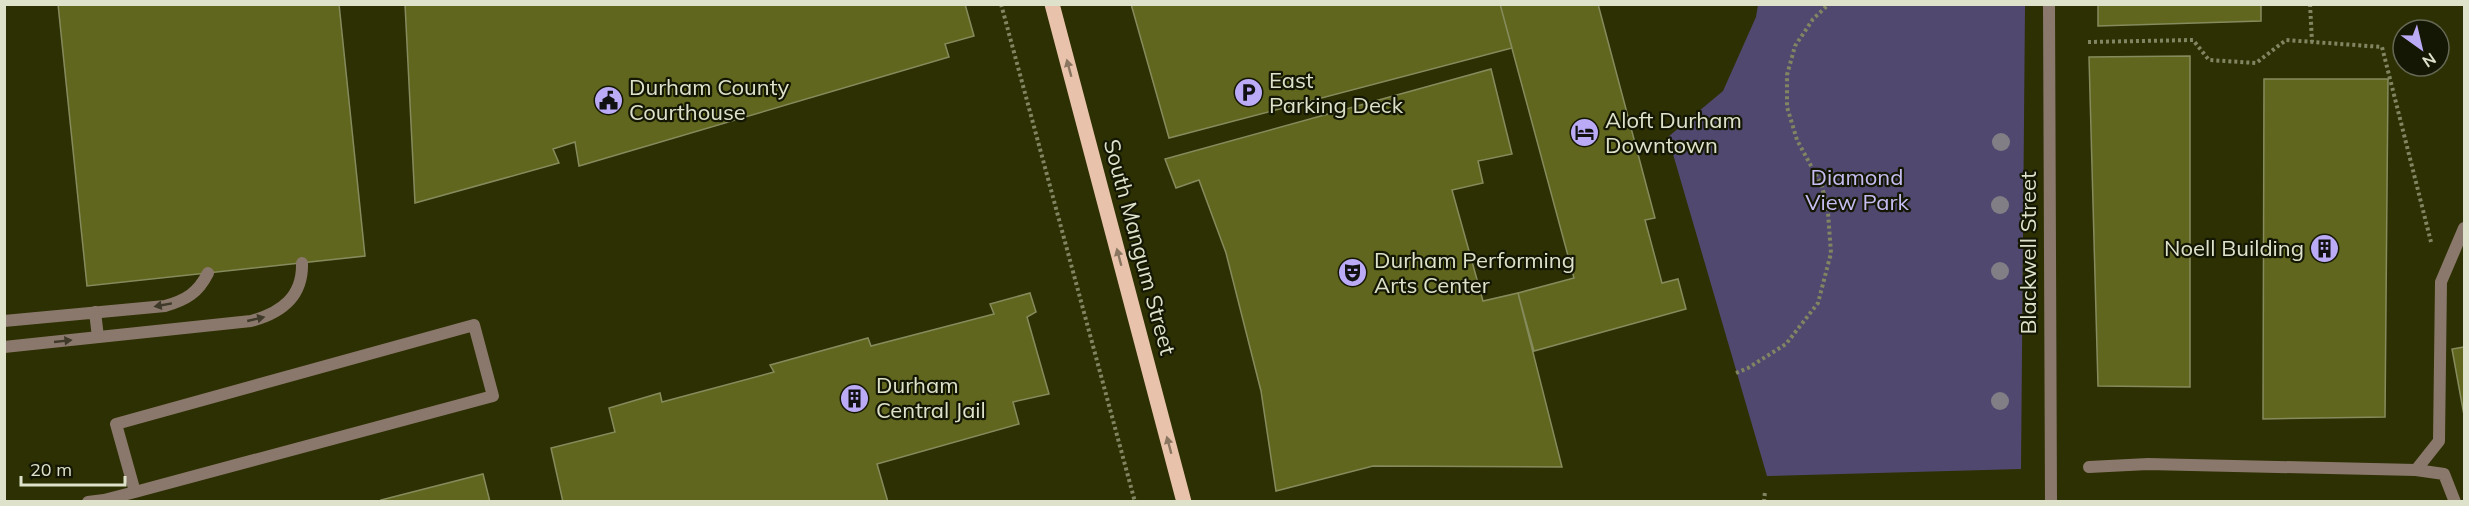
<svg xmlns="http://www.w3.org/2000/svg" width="2469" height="506" viewBox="0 0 2469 506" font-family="Mulish,sans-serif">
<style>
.green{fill:#514870}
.building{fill:#60661d;stroke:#868b5e;stroke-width:1.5}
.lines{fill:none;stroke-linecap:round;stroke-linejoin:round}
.path{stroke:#818561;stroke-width:4;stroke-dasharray:3 3;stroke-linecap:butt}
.service{stroke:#8a786c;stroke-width:12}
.pedestrian{stroke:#8a786c;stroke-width:12}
.tertiary{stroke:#8a786c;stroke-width:12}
.primary{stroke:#e8c2ab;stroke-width:15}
.tree{fill:#827e86}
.oneway{fill:#897560}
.oneway2{fill:#3e3929}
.labels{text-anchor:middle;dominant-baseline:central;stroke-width:4.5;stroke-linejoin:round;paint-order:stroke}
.poi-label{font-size:22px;fill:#dee2ca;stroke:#151705;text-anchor:start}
.park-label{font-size:22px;fill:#c7bdf2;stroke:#151705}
.street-label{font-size:22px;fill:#dee2ca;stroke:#151705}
</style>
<rect width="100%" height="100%" fill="#2d3002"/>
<path class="green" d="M1758,5H2025L2021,469L1767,476L1668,137L1723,91L1756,17Z"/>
<path class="building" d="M58,4H339L365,256L87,286Z
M405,4H965L974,36L945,44L949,57L579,166L575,142L553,149L559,163L415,203Z
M1131,4H1500L1512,48L1169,138Z
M1500,4H1598L1655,218L1645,220L1662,283L1678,279L1686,309L1534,351L1518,293L1574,278Z
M2098,4H2261V21L2098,26Z
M2190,56V387L2098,386L2089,57Z
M1491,69L1512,154L1478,161L1483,183L1452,190L1483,301L1518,293L1562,467L1373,466L1276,491L1261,391L1226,253L1199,180L1176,188L1165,159Z
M2264,79H2388L2385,417L2263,419Z
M1030,293L1036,312L1027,317L1049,394L1013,402L1019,424L877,464L888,502H563L551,448L615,432L609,408L660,393L662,402L774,372L770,365L868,338L871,346L994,314L990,304Z
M2464,347V415L2452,349Z
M483,474L490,502H382L381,500Z"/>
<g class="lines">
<path class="path" d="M1001,4L1135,502
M2310,4L2312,42
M2088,42L2193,40L2209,60L2256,63L2286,40L2382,47L2431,242
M1736,373L1748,368L1786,344L1818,303L1831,253L1828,213L1822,186L1797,140L1787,107V75L1795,46L1813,19L1829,4
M1764,502L1765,491"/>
<path class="service" d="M95,312L98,337
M4,321L165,306C186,300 198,293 208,273
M4,347L251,321C281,313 303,297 302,263
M2089,467L2148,464L2416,470L2444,474L2455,502
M88,502L104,500L135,492L493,396L474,325L116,424L135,492"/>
<path class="pedestrian" d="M2416,470L2439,441L2441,282L2464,228"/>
<path class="tertiary" d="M2049,4L2051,502"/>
<path class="primary" d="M1052,4L1184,502"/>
</g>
<g class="tree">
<circle cx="2001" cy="142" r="9"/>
<circle cx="2000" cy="205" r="9"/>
<circle cx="2000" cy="271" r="9"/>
<circle cx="2000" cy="401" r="9"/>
</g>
<defs><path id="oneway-solid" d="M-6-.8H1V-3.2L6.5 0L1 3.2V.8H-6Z" transform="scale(1.5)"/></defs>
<g class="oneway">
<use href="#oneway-solid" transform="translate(1069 68) rotate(-105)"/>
<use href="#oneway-solid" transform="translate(1119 257) rotate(-105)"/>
<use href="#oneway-solid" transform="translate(1169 445) rotate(-105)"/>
</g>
<g class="oneway2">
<use href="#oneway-solid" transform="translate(163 305) rotate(170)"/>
<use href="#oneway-solid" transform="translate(256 319) rotate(-13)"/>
<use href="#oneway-solid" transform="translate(63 341) rotate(-6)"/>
</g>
<defs>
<symbol id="parking-disc" viewBox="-11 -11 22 22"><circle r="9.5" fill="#bbaaf6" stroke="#151705"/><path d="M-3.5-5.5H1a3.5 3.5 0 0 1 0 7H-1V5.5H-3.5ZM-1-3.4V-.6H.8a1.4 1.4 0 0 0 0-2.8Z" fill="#111"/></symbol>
<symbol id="civic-disc" viewBox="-11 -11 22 22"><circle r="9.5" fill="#bbaaf6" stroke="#151705"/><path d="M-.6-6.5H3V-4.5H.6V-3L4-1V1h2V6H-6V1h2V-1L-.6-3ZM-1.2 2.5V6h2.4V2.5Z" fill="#111"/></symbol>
<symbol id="hotel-disc" viewBox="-11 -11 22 22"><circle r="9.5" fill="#bbaaf6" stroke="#151705"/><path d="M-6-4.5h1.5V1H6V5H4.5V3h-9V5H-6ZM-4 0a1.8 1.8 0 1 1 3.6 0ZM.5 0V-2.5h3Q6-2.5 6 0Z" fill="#111"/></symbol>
<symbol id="building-disc" viewBox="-11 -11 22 22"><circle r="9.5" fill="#bbaaf6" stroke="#151705"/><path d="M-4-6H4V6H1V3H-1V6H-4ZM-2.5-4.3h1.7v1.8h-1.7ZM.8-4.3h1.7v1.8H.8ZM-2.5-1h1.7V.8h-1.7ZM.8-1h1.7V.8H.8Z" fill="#111"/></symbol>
<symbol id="theatre-disc" viewBox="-11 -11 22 22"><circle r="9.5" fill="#bbaaf6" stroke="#151705"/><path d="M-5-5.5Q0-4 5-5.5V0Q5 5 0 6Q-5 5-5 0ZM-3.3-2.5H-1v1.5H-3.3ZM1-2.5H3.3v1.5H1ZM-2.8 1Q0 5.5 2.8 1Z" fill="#111"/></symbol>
</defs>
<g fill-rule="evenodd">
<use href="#parking-disc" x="1232" y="76" width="33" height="33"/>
<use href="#civic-disc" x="592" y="84" width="33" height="33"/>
<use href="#hotel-disc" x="1568" y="116" width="33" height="33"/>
<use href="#building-disc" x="2308" y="232" width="33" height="33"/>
<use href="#theatre-disc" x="1336" y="256" width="33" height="33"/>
<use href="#building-disc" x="838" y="382" width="33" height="33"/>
</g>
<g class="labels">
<g class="poi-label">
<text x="1269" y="80">East<tspan x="1269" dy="25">Parking Deck</tspan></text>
<text x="629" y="87">Durham County<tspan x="629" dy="25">Courthouse</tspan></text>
<text x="1605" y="120">Aloft Durham<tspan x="1605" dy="25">Downtown</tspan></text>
<text x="2304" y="248" text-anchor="end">Noell Building</text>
<text x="1374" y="260">Durham Performing<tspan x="1374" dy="25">Arts Center</tspan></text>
<text x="876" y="385">Durham<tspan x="876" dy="25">Central Jail</tspan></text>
</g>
<g class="park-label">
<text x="1857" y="177">Diamond<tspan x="1857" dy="25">View Park</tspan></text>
</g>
<g class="street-label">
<text transform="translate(1140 247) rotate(75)">South Mangum Street</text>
<text transform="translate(2028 253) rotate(-90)">Blackwell Street</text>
</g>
</g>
<rect width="2469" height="506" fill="none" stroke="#dee2ca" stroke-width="12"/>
<g transform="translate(2421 48) rotate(146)"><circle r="28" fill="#151705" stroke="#656854" stroke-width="1.5"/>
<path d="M0-4.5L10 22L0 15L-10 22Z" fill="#bbaaf6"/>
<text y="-9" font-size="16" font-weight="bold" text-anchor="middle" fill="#dee2ca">N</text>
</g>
<path d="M21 476v9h104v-9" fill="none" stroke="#dee2ca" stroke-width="3"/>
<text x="30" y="476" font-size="18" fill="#dee2ca" stroke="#151705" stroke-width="4.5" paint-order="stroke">20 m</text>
</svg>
